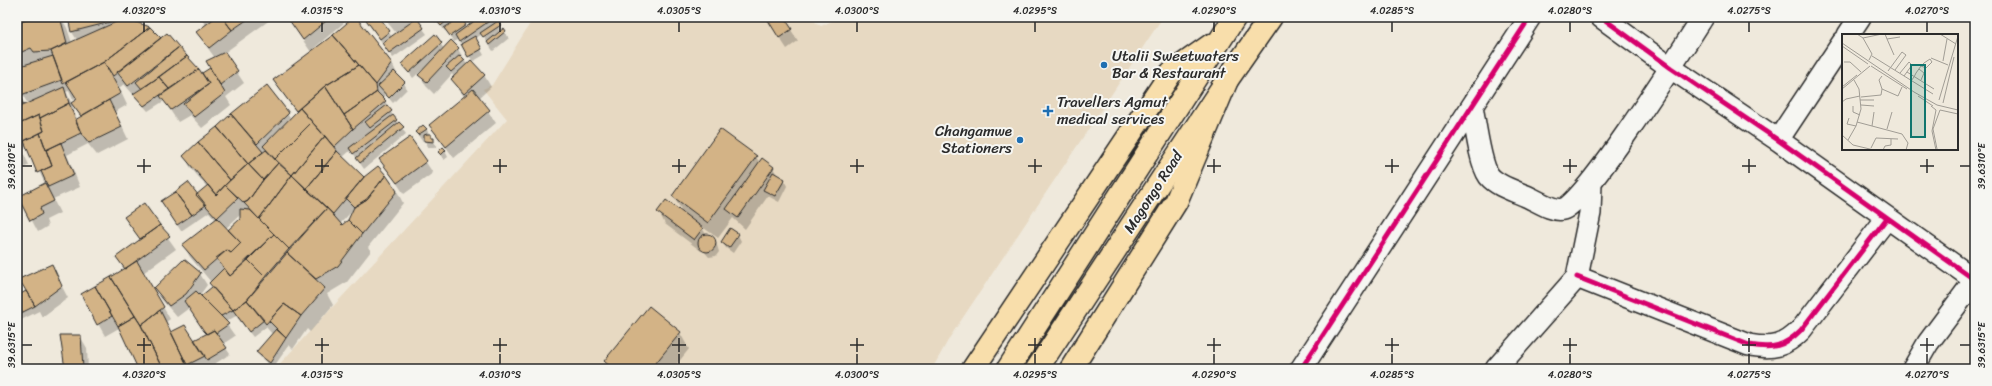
<svg xmlns="http://www.w3.org/2000/svg" width="1992" height="386" viewBox="0 0 1992 386" font-family="Sriracha,sans-serif">
<style>
.built{fill:#e7d9c2}
.shadow{fill:#0003;fill-rule:evenodd}
.building{fill:#d3b386;stroke:#2b2b2b}
.lines{fill:none;stroke-linecap:round;stroke-linejoin:round}
.minor-casing{stroke:#2b2b2b;stroke-width:24}
.major-casing{stroke:#2b2b2b;stroke-width:25}
.highway-casing{stroke:#2b2b2b;stroke-width:25}
.minor{stroke:#f6f6f2;stroke-width:21}
.major{stroke:#f8deab;stroke-width:22}
.highway{stroke:#f8deab;stroke-width:22}
.cycleway-casing{stroke:#f6f6f2;stroke-width:8}
.cycleway{stroke:#d6006c;stroke-width:5}
.ticks{fill:none;stroke:#2b2b2b;stroke-width:1.5}
.poi-dot{fill:#1f6fb2;stroke:#f6f6f2;stroke-width:1.5}
.labels{text-anchor:middle;dominant-baseline:central;stroke-width:4;stroke-linejoin:round;paint-order:stroke}
.poi-label{font-size:15px;fill:#2b2b2b;stroke:#f6f6f2;text-anchor:start}
.street-label{font-size:15px;fill:#2b2b2b;stroke:#f6f6f2}
.inset-road{fill:none;stroke:#a19d95;stroke-width:1}
.view{fill:#0f766e;fill-opacity:0.15;stroke:#0f766e;stroke-width:2}
.inset-edge{fill:none;stroke:#2b2b2b;stroke-width:2}
.neatline{fill:none;stroke:#2b2b2b;stroke-width:1.5}
.ticks-label{font-size:10px;text-anchor:middle;fill:#2b2b2b}
</style>
<rect width="100%" height="100%" fill="#efe9dc"/>
<filter id="ink" filterUnits="userSpaceOnUse"><feTurbulence type="fractalNoise" baseFrequency=".025" numOctaves="2"/><feDisplacementMap in="SourceGraphic" scale="8" xChannelSelector="R" yChannelSelector="G"/><feConvolveMatrix kernelMatrix="1 2 1 2 8 2 1 2 1" color-interpolation-filters="sRGB"/></filter>
<g filter="url(#ink)">
<path class="built" d="M534,17H808L821,26L841,17H1163L950,337L932,369H275L507,119L483,89L492,85Z"/>
<path class="shadow" d="M17,17H61L67,28L72,43L77,40L72,32L69,17H137L138,24L161,39L167,34L201,74L211,68L215,58L197,33L206,26L200,17H274L224,53L244,83L226,97L231,105L202,128L190,115L178,122L164,101L148,111L124,84L119,88L127,105L115,112L128,139L97,155L88,144L67,155L80,187L53,199L60,213L46,220L48,226L38,232L20,198L45,184L28,147L22,150L29,165L17,172ZM69,91L73,100L80,97L72,104L66,92ZM22,94L28,104L25,106L21,95ZM72,105L81,117L77,120Z
M287,17H342L345,22L314,48L315,50L392,63L398,76L404,83L407,89L393,103L385,94L383,97L394,118L406,134L364,169L351,150L343,157L364,178L397,191L403,203L368,247L371,251L347,282L327,294L333,305L310,332L307,329L293,349L289,345L273,368L261,358L257,352L273,335L266,327L253,337L236,316L225,322L235,336L223,344L230,354L210,367L211,368L139,369L119,328L105,336L82,295L125,270L118,257L141,240L126,217L144,204L176,249L143,273L170,319L166,322L171,333L194,341L207,335L189,308L177,317L162,300L155,289L200,274L207,285L197,299L213,288L210,283L211,282L190,257L183,245L216,220L209,212L181,231L162,202L197,195L207,187L191,168L184,156L267,87L290,118L296,112L274,80L311,52ZM353,210L349,220L342,227L340,224ZM241,214V220L228,231L225,229Z
M364,17H378L392,37L397,34L383,17H414L427,34L393,58Z
M431,17H459L466,28L482,17H500L502,20L498,23L509,38L493,51L482,34L475,39L484,55L472,62L484,75L491,87L479,98L496,123L454,158L430,125L465,98L452,79L454,77L452,74L434,94L426,86L420,75L424,70L423,69L413,78L403,64L435,36L444,49H458L467,65L472,60L458,39L454,42L446,30L445,31L438,22L436,23Z
M766,17H783L798,41L787,49Z
M426,129L433,139L437,148L428,147L425,139L422,141L416,132Z
M410,138L433,173L404,194L381,159Z
M445,151L448,157L444,160L439,153Z
M756,157L760,163L773,168L778,176L784,180L787,186L779,202L768,196L745,229L733,218L718,238L701,226L707,236L710,235L714,238L717,245L719,252L716,256L709,257L702,249L701,251L665,224L659,212L684,214L673,196Z
M738,235L741,241L733,253L726,248L722,242Z
M51,266L68,298L42,317L39,311L17,322V297L27,292Z
M680,333L689,349L673,369H610L605,362Z
M80,336L87,348L88,369H66Z"/>
<path class="building" d="M36,17H60L67,43L51,51L34,52L31,48L17,54V23Z
M68,17H130L71,32Z
M216,17H222L232,30L209,48L196,32Z
M222,17H251L232,30Z
M287,17H331L303,40Z
M354,17H356L392,63L376,85L333,35Z
M364,17H379L390,31L380,39Z
M438,17H451L441,26L435,19Z
M461,17L466,25L450,36L444,28Z
M480,17H495L459,42L455,35Z
M766,17H784L792,29L779,38Z
M125,18L150,27L104,62L63,84L51,51Z
M417,18L424,28L389,53L382,43Z
M498,21L501,25L483,37L480,33Z
M150,27L161,38L113,76L104,62Z
M504,28L506,31L489,45L487,42Z
M167,33L179,47L128,86L117,72Z
M435,34L442,43L409,73L401,64Z
M333,35L359,65L325,86L296,111L273,80Z
M475,36L482,49L468,57L461,44Z
M451,40L459,48L427,82L418,75Z
M179,47L187,56L142,89L136,82Z
M225,52L238,71L220,85L206,61Z
M460,55L465,60L451,72L446,67Z
M53,56L62,80L21,95L17,85V67Z
M187,56L199,69L169,89L159,77Z
M471,60L485,75L464,94L451,79Z
M104,62L121,93L81,116L71,103L77,99L66,82Z
M359,65L376,85L377,92L344,115L325,86Z
M210,68L225,93L194,117L183,104L209,84L202,73Z
M199,69L209,84L171,110L160,96Z
M394,71L405,82L389,98L378,86Z
M159,77L169,89L144,106L133,94Z
M267,85L289,113L257,144L231,114Z
M325,86L353,129L334,147L300,108Z
M17,87L23,105L17,108Z
M64,87L69,103L40,118L39,115L17,125V108Z
M473,89L490,110L446,147L429,125Z
M377,92L386,101L353,129L344,115Z
M109,100L122,127L89,143L81,133L75,120Z
M69,103L81,133L46,150L40,133L44,131L40,118Z
M387,105L392,111L370,128L365,122Z
M300,108L312,122L275,159L263,146Z
M231,114L263,152L248,164L217,127Z
M39,115L44,131L18,144L17,125Z
M393,115L397,120L353,154L349,148Z
M312,122L325,136L292,175L275,159Z
M399,122L404,127L360,163L356,158Z
M423,125L427,129L418,135L415,132Z
M217,127L248,164L230,180L198,142Z
M720,129L757,156L708,223L672,196Z
M40,133L52,166L37,173L24,141Z
M427,134H431V138H434V142L424,141V135Z
M325,136L337,151L306,189L292,175Z
M410,137L427,161L397,183L379,159Z
M17,141L23,153L17,156Z
M198,142L230,180L216,195L183,156Z
M61,143L74,175L48,187L41,171L52,166L46,150Z
M443,147L446,150L441,155L438,152Z
M266,150L278,163L263,180L248,164Z
M337,151L364,177L333,214L306,189Z
M762,158L774,167L738,218L726,209Z
M278,163L292,175L259,219L244,203L248,201L263,180Z
M248,164L263,180L248,201L244,203L225,185Z
M378,166L386,175L367,199L354,207L346,199L364,177Z
M773,172L785,179L775,196L763,190Z
M292,175L327,208L289,249L259,219Z
M386,175L397,191L362,234L348,220L354,207L367,199Z
M188,182L206,205L192,215L175,192Z
M45,183L54,201L40,208L42,214L30,221L18,197Z
M208,185L216,195L225,185L238,198L217,218L196,195Z
M175,192L192,215L177,225L161,201Z
M666,200L703,228L694,240L657,212Z
M144,203L160,225L140,239L124,217Z
M327,208L342,225L348,220L362,234L338,266L316,279L287,253Z
M240,209L250,210L274,234L230,276L216,258L227,250L231,253L241,243L228,230L240,219Z
M217,218L241,243L231,253L227,250L204,270L182,245Z
M160,225L170,236L125,269L116,257Z
M730,228L739,234L729,248L721,242Z
M274,234L289,249L265,277L248,260Z
M698 243a9 9 0 1 1 18 0a9 9 0 1 1-18 0Z
M287,253L325,288L301,316L284,304L266,324L247,300Z
M184,259L201,273L186,294L169,306L154,288Z
M248,260L265,277L247,300L233,310L209,283L224,268L230,276Z
M137,261L164,307L141,325L111,277Z
M52,264L62,286L35,306L19,279Z
M111,277L135,316L118,326L95,286Z
M95,286L112,316L97,325L81,294Z
M212,287L233,310L221,316L201,296Z
M26,291L35,306L17,315V296Z
M196,291L229,324L216,333L214,330L207,334L204,331L184,301Z
M247,300L264,320L249,332L233,310Z
M284,304L301,316L286,338L269,321Z
M649,306L681,332L651,369H613L604,361Z
M160,310L171,332L187,365L162,368L141,325Z
M135,316L141,325L162,368L138,369L118,326Z
M185,325L205,356L187,365L171,332Z
M276,329L286,338L270,363L256,352Z
M214,330L227,348L207,360L194,340Z
M60,335H81L83,369H65Z
M41,364L42,369H25Z"/>
<g class="lines">
<defs>
<path id="minor" d="M1601,17L1671,68L1778,140L1975,280
M1848,35L1860,17
M1472,106C1475,122 1480,164 1489,176C1497,186 1515,191 1526,196C1536,200 1553,212 1563,209C1585,204 1685,45 1703,17
M1778,140L1843,42
M1577,277L1749,345C1773,349 1784,347 1801,330L1887,218
M1301,369L1530,17
M1496,369L1577,277L1590,213L1591,183
M1913,369L1928,343L1975,280"/>
<path id="major" d="M973,369L1171,73L1211,45
M1008,369L1235,17
M1037,369L1227,80L1271,17"/>
<path id="highway" d="M1071,369L1176,202L1227,80"/>
</defs>
<use href="#minor" class="minor-casing"/>
<use href="#major" class="major-casing"/>
<use href="#highway" class="highway-casing"/>
<use href="#minor" class="minor"/>
<use href="#major" class="major"/>
<use href="#highway" class="highway"/>
<defs>
<path id="cycleway" d="M1601,17L1671,68L1778,140L1975,280
M1577,277L1749,345C1773,349 1784,347 1801,330L1887,218
M1301,369L1530,17"/>
</defs>
<use href="#cycleway" class="cycleway-casing"/>
<use href="#cycleway" class="cycleway"/>
</g>
</g>
<path class="ticks" d="M144,22V32M322,22V32M500,22V32M679,22V32M857,22V32M1035,22V32M1214,22V32M1392,22V32M1570,22V32M1749,22V32M1927,22V32M144,159V173M322,159V173M500,159V173M679,159V173M857,159V173M1035,159V173M1214,159V173M1392,159V173M1570,159V173M1749,159V173M1927,159V173M22,166H32M137,166H151M315,166H329M493,166H507M672,166H686M850,166H864M1028,166H1042M1207,166H1221M1385,166H1399M1563,166H1577M1742,166H1756M1920,166H1934M1960,166H1970M144,338V352M322,338V352M500,338V352M679,338V352M857,338V352M1035,338V352M1214,338V352M1392,338V352M1570,338V352M1749,338V352M1927,338V352M22,345H32M137,345H151M315,345H329M493,345H507M672,345H686M850,345H864M1028,345H1042M1207,345H1221M1385,345H1399M1563,345H1577M1742,345H1756M1920,345H1934M1960,345H1970M144,354V364M322,354V364M500,354V364M679,354V364M857,354V364M1035,354V364M1214,354V364M1392,354V364M1570,354V364M1749,354V364M1927,354V364"/>
<g class="poi-dot">
<circle cx="1104" cy="65" r="4"/>
<path d="M1046 105h4v4h4v4h-4v4h-4v-4h-4v-4h4z"/>
<circle cx="1020" cy="140" r="4"/>
</g>
<g class="labels">
<g class="poi-label">
<text x="1112" y="56">Utalii Sweetwaters<tspan x="1112" dy="17">Bar &amp; Restaurant</tspan></text>
<text x="1057" y="102">Travellers Agmut<tspan x="1057" dy="17">medical services</tspan></text>
<text x="1012" y="131" text-anchor="end">Changamwe<tspan x="1012" dy="17">Stationers</tspan></text>
</g>
<g class="street-label">
<text transform="translate(1153 192) rotate(-57)">Magongo Road</text>
</g>
</g>
<g transform="translate(1842 34)">
<rect width="116" height="116" fill="#efe9dc"/>
<path class="inset-road" d="M15,0L21,4L30,20L27,26M43,0L45,5L58,3M98,0L114,10M21,4L40,0M45,5L52,21M0,9L72,58M0,12L26,30M30,22L91,60M89,24L106,31M101,27L105,5M2,28H8L19,38M29,32L65,55M77,35L82,39L79,46M46,37L60,18L64,21L53,36M65,38L92,55M58,39L67,28L70,31L62,42M69,47L72,43L74,39L79,32L82,29L88,25L90,28L84,34L79,32M0,53L15,41M0,55L28,32M40,55L56,62L60,53M72,58L95,71L116,76M76,62L91,72M19,63L39,61L40,55L37,46L40,42M18,66H32M97,66L116,2M0,68L4,65L18,62M101,69L112,23M19,71L32,72M11,72V78L18,81M89,72L94,76L90,97L94,116M98,76L116,80M7,84L5,90L14,92M15,88L60,100L66,109L64,116M30,92L32,78M45,95L50,78M0,101L11,111L32,116M6,106L14,92L19,75L17,55L12,46M29,114L34,104L56,105M95,115L91,95L98,76M41,116L43,112L49,111V105"/>
<path class="view" d="M69,31H83V103H69Z"/>
<rect width="116" height="116" class="inset-edge"/>
</g>
<rect width="1992" height="386" fill="none" stroke="#f6f6f2" stroke-width="44"/>
<rect x="22" y="22" width="1948" height="342" class="neatline"/>
<g class="ticks-label">
<text x="144" y="14">4.0320°S</text>
<text x="322" y="14">4.0315°S</text>
<text x="500" y="14">4.0310°S</text>
<text x="679" y="14">4.0305°S</text>
<text x="857" y="14">4.0300°S</text>
<text x="1035" y="14">4.0295°S</text>
<text x="1214" y="14">4.0290°S</text>
<text x="1392" y="14">4.0285°S</text>
<text x="1570" y="14">4.0280°S</text>
<text x="1749" y="14">4.0275°S</text>
<text x="1927" y="14">4.0270°S</text>
<text transform="translate(1981 166) rotate(-90)" y="4">39.6310°E</text>
<text transform="translate(11 166) rotate(-90)" y="4">39.6310°E</text>
<text transform="translate(1981 345) rotate(-90)" y="4">39.6315°E</text>
<text transform="translate(11 345) rotate(-90)" y="4">39.6315°E</text>
<text x="144" y="378">4.0320°S</text>
<text x="322" y="378">4.0315°S</text>
<text x="500" y="378">4.0310°S</text>
<text x="679" y="378">4.0305°S</text>
<text x="857" y="378">4.0300°S</text>
<text x="1035" y="378">4.0295°S</text>
<text x="1214" y="378">4.0290°S</text>
<text x="1392" y="378">4.0285°S</text>
<text x="1570" y="378">4.0280°S</text>
<text x="1749" y="378">4.0275°S</text>
<text x="1927" y="378">4.0270°S</text>
</g>
</svg>
